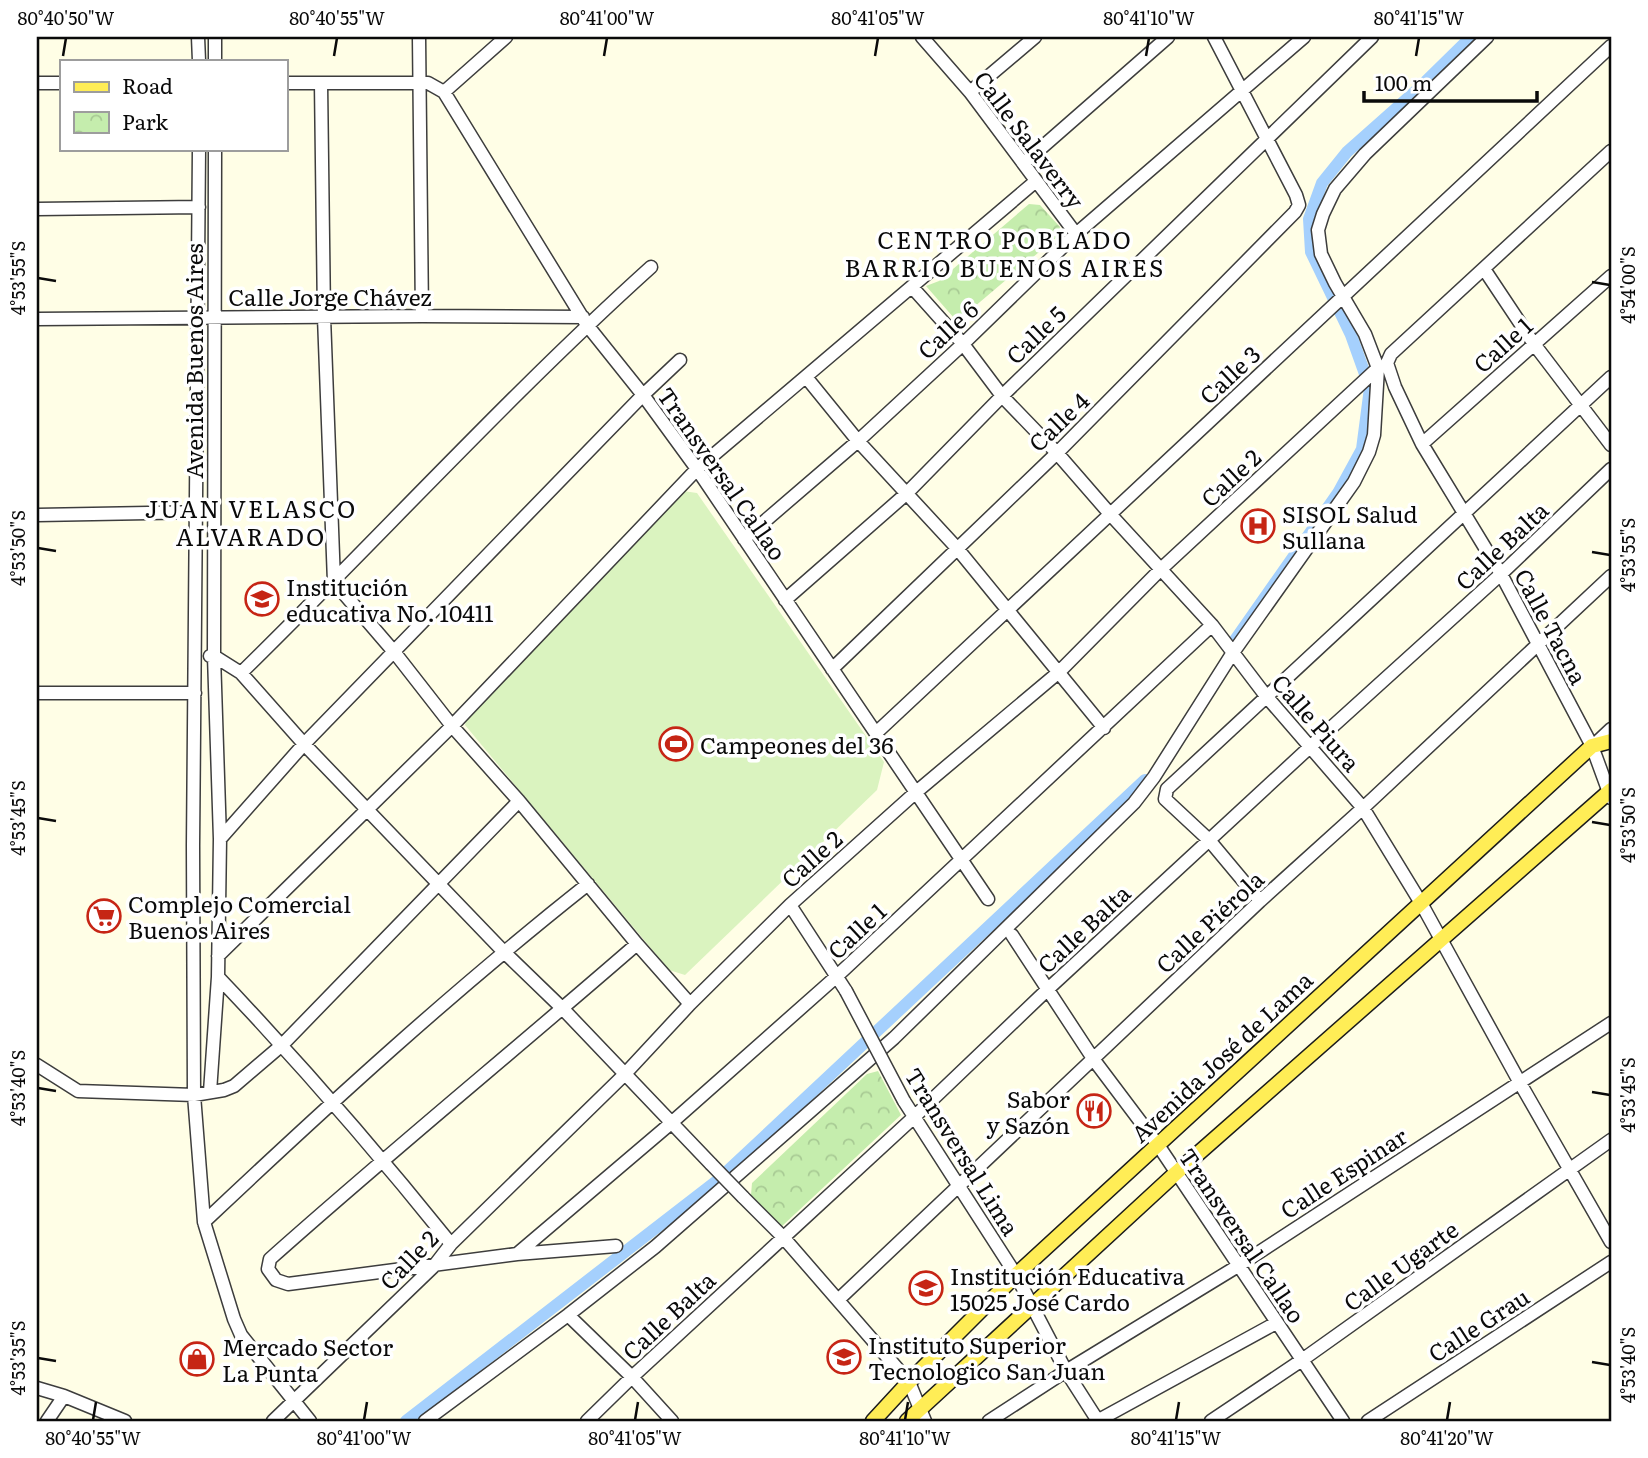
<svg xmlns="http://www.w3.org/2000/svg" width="1648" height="1458" viewBox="0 0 1648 1458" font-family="Literata,serif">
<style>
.park{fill:url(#park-crowns)}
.pitch{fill:#daf3bf}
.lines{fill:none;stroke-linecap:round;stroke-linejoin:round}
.canal{stroke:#a5d0fd;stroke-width:12}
.minor-casing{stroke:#3d3d3d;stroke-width:15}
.major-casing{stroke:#1b1b1b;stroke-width:17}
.minor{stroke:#fff;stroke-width:12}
.major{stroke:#ffed56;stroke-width:14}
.minor-bridge-casing{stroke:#3d3d3d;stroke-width:15;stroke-linecap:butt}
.minor-bridge{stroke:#fff;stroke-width:12}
.ticks{fill:none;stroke:#0a0a0a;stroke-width:2.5}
.labels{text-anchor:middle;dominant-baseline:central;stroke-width:7;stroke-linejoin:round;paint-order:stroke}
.street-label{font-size:23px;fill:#0a0a0a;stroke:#fff}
.poi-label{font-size:23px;fill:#0a0a0a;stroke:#fff;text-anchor:start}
.neighbourhood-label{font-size:24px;letter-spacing:2px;fill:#0a0a0a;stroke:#fff}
.neatline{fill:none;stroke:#0a0a0a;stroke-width:2.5}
.ticks-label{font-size:18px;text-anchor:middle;fill:#0a0a0a}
</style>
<defs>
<pattern id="park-crowns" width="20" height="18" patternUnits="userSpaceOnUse" patternTransform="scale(1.75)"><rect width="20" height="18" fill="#c5edad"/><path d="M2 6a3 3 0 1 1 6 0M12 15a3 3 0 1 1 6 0" fill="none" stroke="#a8ca94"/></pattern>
</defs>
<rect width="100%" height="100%" fill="#fffee6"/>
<path class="park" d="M1029,204L1040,205L1060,227L1058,236L967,313L961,326L926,286L939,281Z
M878,1071L901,1115L781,1227L751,1195L752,1183L867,1074Z"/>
<path class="pitch" d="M683,491L697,493L884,762L877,790L685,975L669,970L465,725L467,717Z"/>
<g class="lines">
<path class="canal" d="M1233,643L1338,493L1362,449L1370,388L1351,335L1311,252L1309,219L1322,183L1347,152L1418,89L1471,37
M406,1421L718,1180L1145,780"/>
<defs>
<path id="minor" d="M198,37L199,61
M419,37L422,316
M922,37L970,92L1076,234
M215,61V37
M37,83H61
M285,83H428L444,92L587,325L643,395L697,469L988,899
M321,83L324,317L334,582L395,653L452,726L519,801L637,944L690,1004
M444,92L506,37
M970,92L1035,37
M199,149L193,846L194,1095L204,1222L234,1319L241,1335L310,1421
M1611,151L1391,354L1387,363L1395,387L1422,444L1501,574L1592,746L1611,798
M1024,163L1168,37
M37,209L199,207
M1484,269L1534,344L1611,445
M912,287L963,344L1002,396L1057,453L1110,514L1212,625L1266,696L1363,808L1421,903L1520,1083L1611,1242
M37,319L422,316L583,317
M806,377L858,441L956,547L1104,728
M1422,444L1611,276
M37,515L204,512
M744,539L858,441L963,344L1076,234L1304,37
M785,600L906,494L1002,396L1372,37
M210,656H214L241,673L304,744L503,951L563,1009L711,1164
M832,669L1057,453L1295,212L1299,205L1296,195L1214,37
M241,673C378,539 508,396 651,267
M37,693H195
M876,733L1611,46
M1594,745L1611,729
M220,839L304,744L643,395L680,360
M1260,901L1209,840L1165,799L1167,789L1611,377
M790,905L846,991
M1012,935L1094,1060L1158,1145L1343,1421
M218,956L452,726L697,469L1036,181
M218,977C300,1063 377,1152 451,1244
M37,1065L78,1091L194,1095L224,1090L234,1086L282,1045L519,801
M210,1092L218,977L220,839L214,656L215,149
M904,1101L1016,1275L1066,1371L1098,1421
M743,1197L783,1237L909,1382L925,1421
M204,1222C328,1105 454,990 588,884
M616,1246L517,1254L288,1284L276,1280L268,1269L270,1259C390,1152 515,1050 637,944
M517,1254L670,1124L837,976L1212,625
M838,1300L1260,901L1363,808L1611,576
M568,1315L632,1377L672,1421
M37,1388L64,1396L125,1421
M47,1421L64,1396
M273,1421L434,1266L451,1244L624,1075L690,1004L790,905L915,793L1059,672L1161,569L1378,368
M425,1421L568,1315L655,1247L894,1038L1134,803L1154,777L1232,654L1354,482L1369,452L1374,435L1378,368L1365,334L1335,283L1321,254L1318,230L1323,214L1335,189L1365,154L1487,37
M587,1421L632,1377L913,1118L1048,989L1311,746L1501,574L1611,469
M989,1421L1066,1371L1238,1266L1611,1023
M1097,1421L1276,1323
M1211,1421L1302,1360L1611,1140
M1368,1421L1611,1262"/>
<path id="major" d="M873,1421L909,1382L1016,1275L1592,746L1611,741
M907,1421L1176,1173L1611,790"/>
</defs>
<use href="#minor" class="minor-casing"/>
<use href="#major" class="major-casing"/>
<use href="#minor" class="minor"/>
<use href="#major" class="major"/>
<defs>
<path id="minor-bridge" d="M846,991L904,1101
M711,1164L743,1197"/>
</defs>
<use href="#minor-bridge" class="minor-bridge-casing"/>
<use href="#minor-bridge" class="minor-bridge"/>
</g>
<path class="ticks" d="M63,56L66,38M334,56L337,38M604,56L607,38M875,56L878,38M1146,56L1149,38M1416,56L1419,38M38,278L56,281M1592,282L1610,285M38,548L56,551M1592,552L1610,555M38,818L56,821M1592,822L1610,825M38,1088L56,1091M1592,1092L1610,1095M38,1358L56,1361M1592,1362L1610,1365M93,1420L96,1402M364,1420L367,1402M635,1420L638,1402M905,1420L908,1402M1176,1420L1179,1402M1447,1420L1450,1402"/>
<defs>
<symbol id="hospital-ring" viewBox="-11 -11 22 22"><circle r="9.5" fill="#fff" stroke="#c62515" stroke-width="1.5"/><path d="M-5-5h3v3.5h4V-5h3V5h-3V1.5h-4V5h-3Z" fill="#c62515"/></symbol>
<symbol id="school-ring" viewBox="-11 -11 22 22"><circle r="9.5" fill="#fff" stroke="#c62515" stroke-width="1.5"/><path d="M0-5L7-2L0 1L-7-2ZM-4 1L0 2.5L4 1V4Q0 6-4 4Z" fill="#c62515"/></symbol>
<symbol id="stadium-ring" viewBox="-11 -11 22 22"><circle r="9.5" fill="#fff" stroke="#c62515" stroke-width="1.5"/><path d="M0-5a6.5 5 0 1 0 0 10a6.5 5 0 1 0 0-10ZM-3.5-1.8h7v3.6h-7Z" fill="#c62515"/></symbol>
<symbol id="supermarket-ring" viewBox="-11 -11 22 22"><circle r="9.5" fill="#fff" stroke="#c62515" stroke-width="1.5"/><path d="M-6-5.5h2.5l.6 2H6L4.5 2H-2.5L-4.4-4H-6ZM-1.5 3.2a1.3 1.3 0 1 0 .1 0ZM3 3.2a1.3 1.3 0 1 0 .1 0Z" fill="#c62515"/></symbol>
<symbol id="restaurant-ring" viewBox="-11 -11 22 22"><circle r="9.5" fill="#fff" stroke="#c62515" stroke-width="1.5"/><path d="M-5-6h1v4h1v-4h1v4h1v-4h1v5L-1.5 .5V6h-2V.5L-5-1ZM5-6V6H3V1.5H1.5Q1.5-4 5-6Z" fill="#c62515"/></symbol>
<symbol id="university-ring" viewBox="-11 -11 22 22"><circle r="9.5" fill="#fff" stroke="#c62515" stroke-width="1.5"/><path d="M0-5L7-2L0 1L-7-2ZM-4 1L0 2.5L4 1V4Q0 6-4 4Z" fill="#c62515"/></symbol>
<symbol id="shop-ring" viewBox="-11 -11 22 22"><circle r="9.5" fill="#fff" stroke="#c62515" stroke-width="1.5"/><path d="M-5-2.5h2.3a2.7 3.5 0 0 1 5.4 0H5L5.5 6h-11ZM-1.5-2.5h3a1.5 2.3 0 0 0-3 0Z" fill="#c62515"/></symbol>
</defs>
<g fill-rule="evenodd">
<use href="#hospital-ring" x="1239" y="507" width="38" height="38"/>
<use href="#school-ring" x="243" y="580" width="38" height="38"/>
<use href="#stadium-ring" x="657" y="725" width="38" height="38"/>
<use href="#supermarket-ring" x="85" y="897" width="38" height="38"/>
<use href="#restaurant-ring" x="1075" y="1092" width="38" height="38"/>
<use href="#school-ring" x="907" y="1269" width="38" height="38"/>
<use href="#university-ring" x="825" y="1338" width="38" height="38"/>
<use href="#shop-ring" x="178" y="1340" width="38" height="38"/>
</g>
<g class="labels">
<g class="street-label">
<text transform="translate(1030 139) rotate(53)">Calle Salaverry</text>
<text x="330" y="296">Calle Jorge Chávez</text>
<text transform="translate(947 329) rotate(-43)">Calle 6</text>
<text transform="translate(1035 334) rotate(-44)">Calle 5</text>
<text transform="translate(1502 344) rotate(-42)">Calle 1</text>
<text transform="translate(193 361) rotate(-90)">Avenida Buenos Aires</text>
<text transform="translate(1229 374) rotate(-43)">Calle 3</text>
<text transform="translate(1058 421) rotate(-44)">Calle 4</text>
<text transform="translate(723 473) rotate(55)">Transversal Callao</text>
<text transform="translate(1230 477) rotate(-43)">Calle 2</text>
<text transform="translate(1501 545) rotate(-43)">Calle Balta</text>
<text transform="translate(1552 626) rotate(62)">Calle Tacna</text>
<text transform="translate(1317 722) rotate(49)">Calle Piura</text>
<text transform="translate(811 858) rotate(-42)">Calle 2</text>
<text transform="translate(1209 921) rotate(-43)">Calle Piérola</text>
<text transform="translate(1083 928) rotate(-43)">Calle Balta</text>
<text transform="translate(856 930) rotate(-43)">Calle 1</text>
<text transform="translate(1221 1056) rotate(-43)">Avenida José de Lama</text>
<text transform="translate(963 1151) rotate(58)">Transversal Lima</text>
<text transform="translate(1343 1172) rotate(-33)">Calle Espinar</text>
<text transform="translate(1243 1235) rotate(56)">Transversal Callao</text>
<text transform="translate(408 1259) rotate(-46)">Calle 2</text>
<text transform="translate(1400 1265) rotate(-36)">Calle Ugarte</text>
<text transform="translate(668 1315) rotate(-43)">Calle Balta</text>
<text transform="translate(1478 1324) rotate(-33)">Calle Grau</text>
</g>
<g class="poi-label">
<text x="1282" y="513">SISOL Salud<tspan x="1282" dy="26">Sullana</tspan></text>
<text x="286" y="586">Institución<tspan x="286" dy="26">educativa No. 10411</tspan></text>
<text x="700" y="744">Campeones del 36</text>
<text x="128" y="903">Complejo Comercial<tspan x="128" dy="26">Buenos Aires</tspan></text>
<text x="1070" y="1098" text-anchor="end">Sabor<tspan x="1070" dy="26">y Sazón</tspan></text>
<text x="950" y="1275">Institución Educativa<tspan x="950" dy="26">15025 José Cardo</tspan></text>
<text x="868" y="1344">Instituto Superior<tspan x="868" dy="26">Tecnologico San Juan</tspan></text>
<text x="222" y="1346">Mercado Sector<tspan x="222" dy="26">La Punta</tspan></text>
</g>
<g class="neighbourhood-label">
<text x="1005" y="238">CENTRO POBLADO<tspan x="1005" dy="28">BARRIO BUENOS AIRES</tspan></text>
<text x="251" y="507">JUAN VELASCO<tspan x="251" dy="28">ALVARADO</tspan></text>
</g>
</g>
<rect width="1648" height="1458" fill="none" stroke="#ffffff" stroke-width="77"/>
<rect x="60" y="60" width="228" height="91" fill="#ffffff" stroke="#9d9d9d" stroke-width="2"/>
<rect x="74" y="82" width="35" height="10" fill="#ffed56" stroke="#9d9d9d" stroke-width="2"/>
<text x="122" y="94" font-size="21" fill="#0a0a0a">Road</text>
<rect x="74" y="112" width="35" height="21" fill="url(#park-crowns)" stroke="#9d9d9d" stroke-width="2"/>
<text x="122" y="130" font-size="21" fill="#0a0a0a">Park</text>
<path d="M1364 91v10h173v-10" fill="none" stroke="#0a0a0a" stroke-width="3.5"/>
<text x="1375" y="91" font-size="21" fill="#0a0a0a" stroke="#ffffff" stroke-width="5" paint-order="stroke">100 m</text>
<rect x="38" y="38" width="1572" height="1382" class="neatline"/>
<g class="ticks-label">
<text x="66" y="25">80°40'50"W</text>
<text x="337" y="25">80°40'55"W</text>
<text x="607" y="25">80°41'00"W</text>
<text x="878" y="25">80°41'05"W</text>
<text x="1149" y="25">80°41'10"W</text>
<text x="1419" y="25">80°41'15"W</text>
<text transform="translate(19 278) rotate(-90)" y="6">4°53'55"S</text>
<text transform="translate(1629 285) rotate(-90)" y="6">4°54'00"S</text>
<text transform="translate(19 548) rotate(-90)" y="6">4°53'50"S</text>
<text transform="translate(1629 555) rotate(-90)" y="6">4°53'55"S</text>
<text transform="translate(19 818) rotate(-90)" y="6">4°53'45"S</text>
<text transform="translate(1629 825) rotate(-90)" y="6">4°53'50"S</text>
<text transform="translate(19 1088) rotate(-90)" y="6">4°53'40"S</text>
<text transform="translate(1629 1095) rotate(-90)" y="6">4°53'45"S</text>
<text transform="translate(19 1358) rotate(-90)" y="6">4°53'35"S</text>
<text transform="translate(1629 1365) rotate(-90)" y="6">4°53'40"S</text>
<text x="93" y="1445">80°40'55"W</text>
<text x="364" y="1445">80°41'00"W</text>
<text x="635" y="1445">80°41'05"W</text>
<text x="905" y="1445">80°41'10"W</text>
<text x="1176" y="1445">80°41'15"W</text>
<text x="1447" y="1445">80°41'20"W</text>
</g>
</svg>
